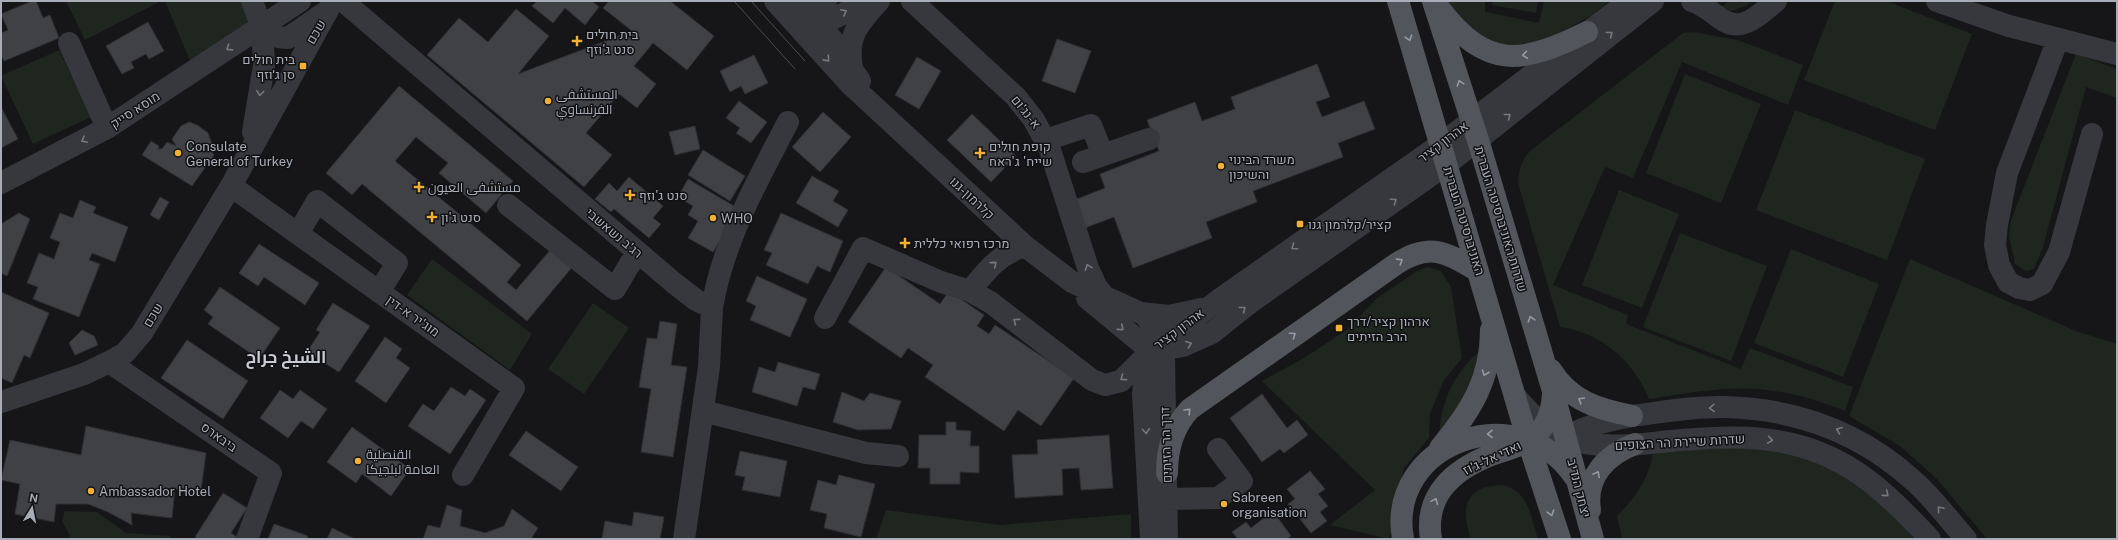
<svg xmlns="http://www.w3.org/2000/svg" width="2118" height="540" viewBox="0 0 2118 540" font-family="'Public Sans',Cairo,Heebo,sans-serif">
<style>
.green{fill:#1e261f}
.building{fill:#404145;stroke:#303034}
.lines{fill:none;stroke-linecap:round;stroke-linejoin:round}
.minor{stroke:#37383d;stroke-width:22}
.major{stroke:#53555c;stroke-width:22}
.tram{stroke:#4a4c52;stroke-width:1}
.oneway{stroke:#757881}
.oneway2{stroke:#979ba6}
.poi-dot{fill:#f2b134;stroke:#111113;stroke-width:1.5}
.labels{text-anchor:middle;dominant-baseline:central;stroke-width:3;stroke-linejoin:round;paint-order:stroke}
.street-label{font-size:13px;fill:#a8adb8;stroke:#111113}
.poi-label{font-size:13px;fill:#a8adb8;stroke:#111113;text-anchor:start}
.district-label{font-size:17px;font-weight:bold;fill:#c9ccd4;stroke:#111113}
</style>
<rect width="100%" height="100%" fill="#161618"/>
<path class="green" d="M66,1H161L85,40Z
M165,1H244L252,20L191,63Z
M1445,1H1485V12L1539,23L1544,1H1609L1592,15L1551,38L1524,48L1482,40Z
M1493,1H1538L1536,13L1492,5Z
M1729,1H1752L1746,6L1728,12L1719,9Z
M1835,1H1886L1972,34L1935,130L1804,80Z
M1693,32L1738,40L1803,65L1788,105L1682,62L1633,178L1605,167L1553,285L1628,315L1626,324L1741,369L1750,348L1853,387L1845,411C1822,402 1799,394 1774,391C1733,384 1690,393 1649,399C1633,360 1602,333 1560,327L1518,183C1519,170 1521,161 1530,151L1683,33Z
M59,50L91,117L33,144L1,76Z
M2076,54L2117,69V98L2086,87L2043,247L2034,269L2026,271L2015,264L2009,237L2011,220Z
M1685,74L1761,104L1721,203L1646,173Z
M1795,110L1925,159L1887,260L1756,210Z
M1619,190L1679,214L1642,308L1582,285Z
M1680,233L1767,266L1731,361L1643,327Z
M1791,249L1879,284L1843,377L1754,343Z
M432,259L532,334L510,370L407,295Z
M1910,259L2076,331L2117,344V539H1987L1937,479L1900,446L1849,416Z
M1428,267L1441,271L1451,287L1462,358L1444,380L1430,414L1429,438L1404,468L1389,539L1330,525L1375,490L1262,381L1304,358L1348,329L1376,299L1417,271Z
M593,303L629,328L584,394L548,369Z
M1486,346L1482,368L1439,437C1441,398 1456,369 1486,346Z
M1729,445L1763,447L1801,457L1831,468L1890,509L1914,539H1622L1617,516C1635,498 1649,479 1653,453Z
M1502,485C1530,492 1530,515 1538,539H1471C1460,508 1465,486 1502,485Z
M886,510L1000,525L1131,514V539H876Z
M65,511L97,512L126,533L171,536L169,539H69L70,536L62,521Z"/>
<path class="building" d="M32,1H36L43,18L50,15L59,38L4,61L1,55V33L8,30L1,14Z
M537,1H592L599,7L585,25L565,8L553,23L532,6Z
M609,1H670L714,36L687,70L653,43L634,66L656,84L637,108L619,94L586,133L612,155L584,187L427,55L459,18L488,42L516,9L549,36L518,74L632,31L603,8Z
M148,22L164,51L149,59L146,54L131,62L134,68L122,74L106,46Z
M1057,39L1091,51L1075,93L1042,81Z
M754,55L768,83L745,94L741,86L730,92L720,71Z
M917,57L941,71L919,109L895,95Z
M1317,64L1330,97L1316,102L1322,117L1364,101L1375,129L1338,143L1343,157L1253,191L1257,202L1206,222L1212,238L1133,268L1114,217L1082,229L1072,201L1105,188L1100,174L1159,151L1147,120L1195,102L1202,121L1235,109L1231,97Z
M399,86L513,181L486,213L439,173L448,163L416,137L395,161L521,265L507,282L516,290L552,248L574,265L527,321L362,184L352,195L326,173Z
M739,101L767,122L751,143L736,133L740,128L726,118Z
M1,107L18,139L1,148Z
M823,112L851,137L820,172L792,147Z
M972,114L1016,156L991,182L947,140Z
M189,122L197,125L208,133L212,144L210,149L214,155L192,186L142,155L151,141L159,146L158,149H162L167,142L176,146L172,139L181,126Z
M695,126L700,149L675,155L669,132Z
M703,150L745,176L730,201L688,175Z
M812,176L839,191L833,201L848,210L838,227L796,203Z
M629,177L663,206L653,218L661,224L649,238L614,209L611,212L595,199L609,183L617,191Z
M688,179L739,209L713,252L688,238L698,221L688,215L693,206L678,197Z
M160,197L169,202L159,220L150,215Z
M80,200L96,207L93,213L128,227L115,262L92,253L89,260L100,264L79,317L33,299L38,287L27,283L39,253L54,259L60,242L50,238L60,213L73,218Z
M19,213L30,219L7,276L1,273V224Z
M781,213L843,241L830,272L817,266L808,284L766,265L772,253L764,250Z
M259,244L319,283L305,305L264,277L258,286L239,273Z
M886,267L940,304L949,291L984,315L977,326L989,334L995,325L1074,378L1041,426L1018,410L1004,431L925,377L933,365L908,348L901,358L848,322Z
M757,276L807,299L790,337L750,320L756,306L746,301Z
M220,287L280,328L259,359L208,324L213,317L204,310Z
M1,292L49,313L30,358L24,355L12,383L1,378Z
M333,303L370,326L339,372L307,352L320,332L316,330Z
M660,321L677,324L671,365L687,367L673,457L641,452L651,389L639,387L647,338L657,339Z
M82,330L94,336L98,345L75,355L69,343Z
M385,337L402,349L396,358L410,368L386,403L355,381Z
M187,340L248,381L223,419L161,378Z
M778,362L820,374L815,390L803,387L797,406L752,392L759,367L775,372Z
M451,387L465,396L470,389L486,400L450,454L408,426L423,404L434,411Z
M280,390L293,399L300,390L327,409L313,429L301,421L288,438L260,418Z
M842,392L864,401L870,393L901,401L891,429L858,430L833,422Z
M1262,394L1287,428L1297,420L1308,435L1284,453L1280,449L1262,462L1230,418Z
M946,422H956V430L971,431L970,446H979V473L960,472V484H930V468H918L919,435H946Z
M86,426L206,453L201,490L175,489L172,518L131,513L132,525L108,512L88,504H56L54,522L15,514L20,484L1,480L10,440L81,455Z
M352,427L410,469L391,496L362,474L356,483L327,462Z
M526,431L578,467L561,491L509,455Z
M1109,435L1113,488L1081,490L1079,468L1062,469L1063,495L1015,498L1012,455L1038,454L1037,440Z
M740,451L787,461L780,497L742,490L745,477L735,475Z
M1310,471L1325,489L1318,494L1328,506L1320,512L1327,521L1311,533L1288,504L1295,499L1287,489Z
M839,475L875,484L861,537L824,528L827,514L810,510L818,480L836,485Z
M223,493L247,508L231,533L237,537L235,539H198L195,537Z
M447,505L462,510L460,526L485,533L504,526L512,509L538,528L531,539H423L428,525L440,528Z
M1273,511L1291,536L1287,539H1238L1232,532L1246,522L1251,528Z
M634,512L664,517L660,539H602L605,521L632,526Z
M274,524L308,536L307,539H268Z
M332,528L355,539H327Z"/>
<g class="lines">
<path class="minor" d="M252,1C260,22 262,38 288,38L324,13
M343,1L674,283L696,300L712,308L709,367L684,539
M775,1L851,85L1025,246L1072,282L1145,315L1156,331L1162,343L1164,356L1167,539
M800,1L831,38L860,81
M912,1L1016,97L1034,120L1050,150L1088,268L1096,286L1107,300
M1692,1C1704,5 1711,12 1721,19C1742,34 1760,14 1776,1
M1937,1L2009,26L2117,54
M803,25L809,12L826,1
M806,29C828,24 848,10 869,1
M2058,39L2007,173L1997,225L1995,245L1999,265L2008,282L2019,288L2030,290L2042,284L2059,252L2092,134
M69,43L107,128
M852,68C846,36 859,23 879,1
M253,132L264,65L262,27
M1046,140L1091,125L1103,155
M1083,162L1149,139
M1,183L107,128L300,1
M231,186L514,388L463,475
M508,205L615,289L637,252
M298,234L317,201L397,263L379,292
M970,291C985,272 1000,253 1025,246
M1087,298L1151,351
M712,308C723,241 757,182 788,122
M1141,313L1169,316L1201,309
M825,318L863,248L941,282L970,291L990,302L1092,380L1105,385L1121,381L1151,351L1220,299L1441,144L1629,1
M1151,351L1145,374L1143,394L1151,539
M1154,351L1183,346L1212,333L1251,302L1447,164L1653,1
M109,362L271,473L247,539
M1515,396C1529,413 1547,430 1567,438C1604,452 1643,443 1681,440C1717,437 1756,435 1792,444C1852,458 1890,496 1930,539
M1,402L84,374L109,362L125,353L142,333L231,186L328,10
M703,411L866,453L898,456
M1552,451C1568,428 1606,421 1632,416C1663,412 1694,406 1725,407C1798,409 1862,433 1915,482C1934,499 1949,520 1966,539
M1168,499L1218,498L1242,481L1218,449"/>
<path class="major" d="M1398,1L1528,441L1560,539
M1433,1L1478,140L1553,391L1593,539
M1439,8C1487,71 1522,64 1587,32
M1551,370C1570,401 1598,409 1632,416
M1440,448C1471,411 1491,379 1491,330
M1167,473C1167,448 1173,427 1190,409L1396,264C1430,242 1445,252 1478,271
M1590,510C1585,477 1606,455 1635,444
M1403,539C1386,443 1518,395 1574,476
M1431,539C1424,495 1453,470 1491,455C1503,451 1517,447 1528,441C1545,431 1552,412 1553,394"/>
<path class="tram" d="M734,1L795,69
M751,1L805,61"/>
</g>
<defs><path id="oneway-chevron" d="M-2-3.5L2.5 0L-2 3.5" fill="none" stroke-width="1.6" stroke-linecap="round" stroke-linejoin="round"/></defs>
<g class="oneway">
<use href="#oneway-chevron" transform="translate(844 12) rotate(-26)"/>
<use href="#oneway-chevron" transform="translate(1610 34) rotate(-38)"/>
<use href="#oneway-chevron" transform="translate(229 48) rotate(147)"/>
<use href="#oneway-chevron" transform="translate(827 59) rotate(48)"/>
<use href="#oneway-chevron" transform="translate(260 93) rotate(97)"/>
<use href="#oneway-chevron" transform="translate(1508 116) rotate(-39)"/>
<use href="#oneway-chevron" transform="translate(84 140) rotate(153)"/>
<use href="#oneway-chevron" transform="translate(1394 201) rotate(-35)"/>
<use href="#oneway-chevron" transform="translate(1294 247) rotate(145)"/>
<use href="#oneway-chevron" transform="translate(994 264) rotate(-41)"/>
<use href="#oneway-chevron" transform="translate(1088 267) rotate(-111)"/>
<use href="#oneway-chevron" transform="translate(1243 309) rotate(-39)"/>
<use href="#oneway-chevron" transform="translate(1016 321) rotate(-143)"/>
<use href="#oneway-chevron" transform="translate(1121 328) rotate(40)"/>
<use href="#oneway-chevron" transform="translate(1189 344) rotate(-20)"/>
<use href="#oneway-chevron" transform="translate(1123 378) rotate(143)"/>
<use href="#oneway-chevron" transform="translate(1712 408) rotate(178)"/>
<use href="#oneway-chevron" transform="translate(1839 430) rotate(-158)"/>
<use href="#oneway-chevron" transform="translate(1146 431) rotate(86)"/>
<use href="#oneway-chevron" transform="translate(1770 440) rotate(8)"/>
<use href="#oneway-chevron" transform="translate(1886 494) rotate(41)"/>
<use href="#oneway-chevron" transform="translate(1940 509) rotate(-130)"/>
</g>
<g class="oneway2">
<use href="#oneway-chevron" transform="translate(1409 38) rotate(73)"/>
<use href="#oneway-chevron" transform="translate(1525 55) rotate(173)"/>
<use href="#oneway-chevron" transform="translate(1460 83) rotate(-108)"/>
<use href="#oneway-chevron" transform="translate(1400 261) rotate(-32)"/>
<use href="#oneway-chevron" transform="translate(1531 319) rotate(-107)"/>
<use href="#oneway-chevron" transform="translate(1293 335) rotate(-35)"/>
<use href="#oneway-chevron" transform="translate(1485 373) rotate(109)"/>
<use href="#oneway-chevron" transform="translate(1581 400) rotate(-150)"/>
<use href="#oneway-chevron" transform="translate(1188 411) rotate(-47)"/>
<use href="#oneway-chevron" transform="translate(1490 434) rotate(179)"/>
<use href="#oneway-chevron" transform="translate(1597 474) rotate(-62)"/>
<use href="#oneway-chevron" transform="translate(1435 501) rotate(-66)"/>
<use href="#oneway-chevron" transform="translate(1551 513) rotate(72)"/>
</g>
<g class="poi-dot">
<path d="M575 35h4v4h4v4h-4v4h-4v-4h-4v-4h4z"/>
<rect x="299" y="62" width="8" height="8" rx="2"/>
<circle cx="548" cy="101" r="4"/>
<circle cx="178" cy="153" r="4"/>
<path d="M978 147h4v4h4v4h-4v4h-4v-4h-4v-4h4z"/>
<circle cx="1221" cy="166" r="4"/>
<path d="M417 181h4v4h4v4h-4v4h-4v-4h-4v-4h4z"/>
<path d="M628 189h4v4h4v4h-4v4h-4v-4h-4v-4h4z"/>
<path d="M430 211h4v4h4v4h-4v4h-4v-4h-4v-4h4z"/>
<circle cx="713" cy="218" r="4"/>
<rect x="1296" y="220" width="8" height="8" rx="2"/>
<path d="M903 237h4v4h4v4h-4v4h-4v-4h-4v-4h4z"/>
<rect x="1335" y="324" width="8" height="8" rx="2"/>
<circle cx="358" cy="461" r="4"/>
<circle cx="91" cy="491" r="4"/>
<circle cx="1224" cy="504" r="4"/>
</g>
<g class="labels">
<g class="street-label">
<text transform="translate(316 32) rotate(-60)">שכם</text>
<text transform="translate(135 110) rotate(-33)">מוסא סייק</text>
<text transform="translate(1026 112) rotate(51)">א-נג'ום</text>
<text transform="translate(1443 142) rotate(-37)">אהרון קציר</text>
<text transform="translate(972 198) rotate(43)">קלרמון-גנו</text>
<text transform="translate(1501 219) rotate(73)">שדרות האוניברסיטה העברית</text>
<text transform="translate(1464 221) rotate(73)">האוניברסיטה העברית</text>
<text transform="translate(614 233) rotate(40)">רג'ב נשאשבי</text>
<text transform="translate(153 315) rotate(-59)">שכם</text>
<text transform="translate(413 316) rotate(35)">מוג'יר א-דין</text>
<text transform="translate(1179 329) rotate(-37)">אהרון קציר</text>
<text transform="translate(219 437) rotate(35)">ביבארס</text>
<text transform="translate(1680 442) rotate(-3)">שדרות שיירת הר הצופים</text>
<text transform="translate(1166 445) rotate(-92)">דרך הר הזיתים</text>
<text transform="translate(1492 458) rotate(-25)">ואדי אל-ג'וז</text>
<text transform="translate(1579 488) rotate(76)">יצחק הנדיב</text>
</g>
<g class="poi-label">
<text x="586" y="34">בית חולים<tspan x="586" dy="15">סנט ג'וזף</tspan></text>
<text x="295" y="59" text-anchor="end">בית חולים<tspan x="295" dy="15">סן ג׳וזף</tspan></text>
<text x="556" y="94">المستشفى<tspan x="556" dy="15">الفرنساوي</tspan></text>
<text x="186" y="146">Consulate<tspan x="186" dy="15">General of Turkey</tspan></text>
<text x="989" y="146">קופת חולים<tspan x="989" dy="15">שייח' ג'ראח</tspan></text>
<text x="1229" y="159">משרד הבינוי<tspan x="1229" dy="15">והשיכון</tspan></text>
<text x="428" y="187">مستشفى العيون</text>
<text x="639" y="195">סנט ג'וזף</text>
<text x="441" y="217">סנט ג'ון</text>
<text x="721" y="218">WHO</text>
<text x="1308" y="224">קציר/קלרמון גנו</text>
<text x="914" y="243">מרכז רפואי כללית</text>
<text x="1347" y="321">ארהון קציר/דרך<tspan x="1347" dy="15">הרב הזיתים</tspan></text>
<text x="366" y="454">القنصلية<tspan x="366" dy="15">العامة لبلجيكا</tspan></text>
<text x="99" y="491">Ambassador Hotel</text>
<text x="1232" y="497">Sabreen<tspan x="1232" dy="15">organisation</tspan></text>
</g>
<g class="district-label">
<text x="286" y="357">الشيخ جراح</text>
</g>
</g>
<rect width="2118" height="540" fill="none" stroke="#a8adb8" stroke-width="4"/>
<g transform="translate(32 508) rotate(10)" stroke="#111113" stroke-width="3" paint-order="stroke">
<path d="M0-3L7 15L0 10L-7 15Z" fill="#a8adb8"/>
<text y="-6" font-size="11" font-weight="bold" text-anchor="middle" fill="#a8adb8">N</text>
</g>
</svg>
